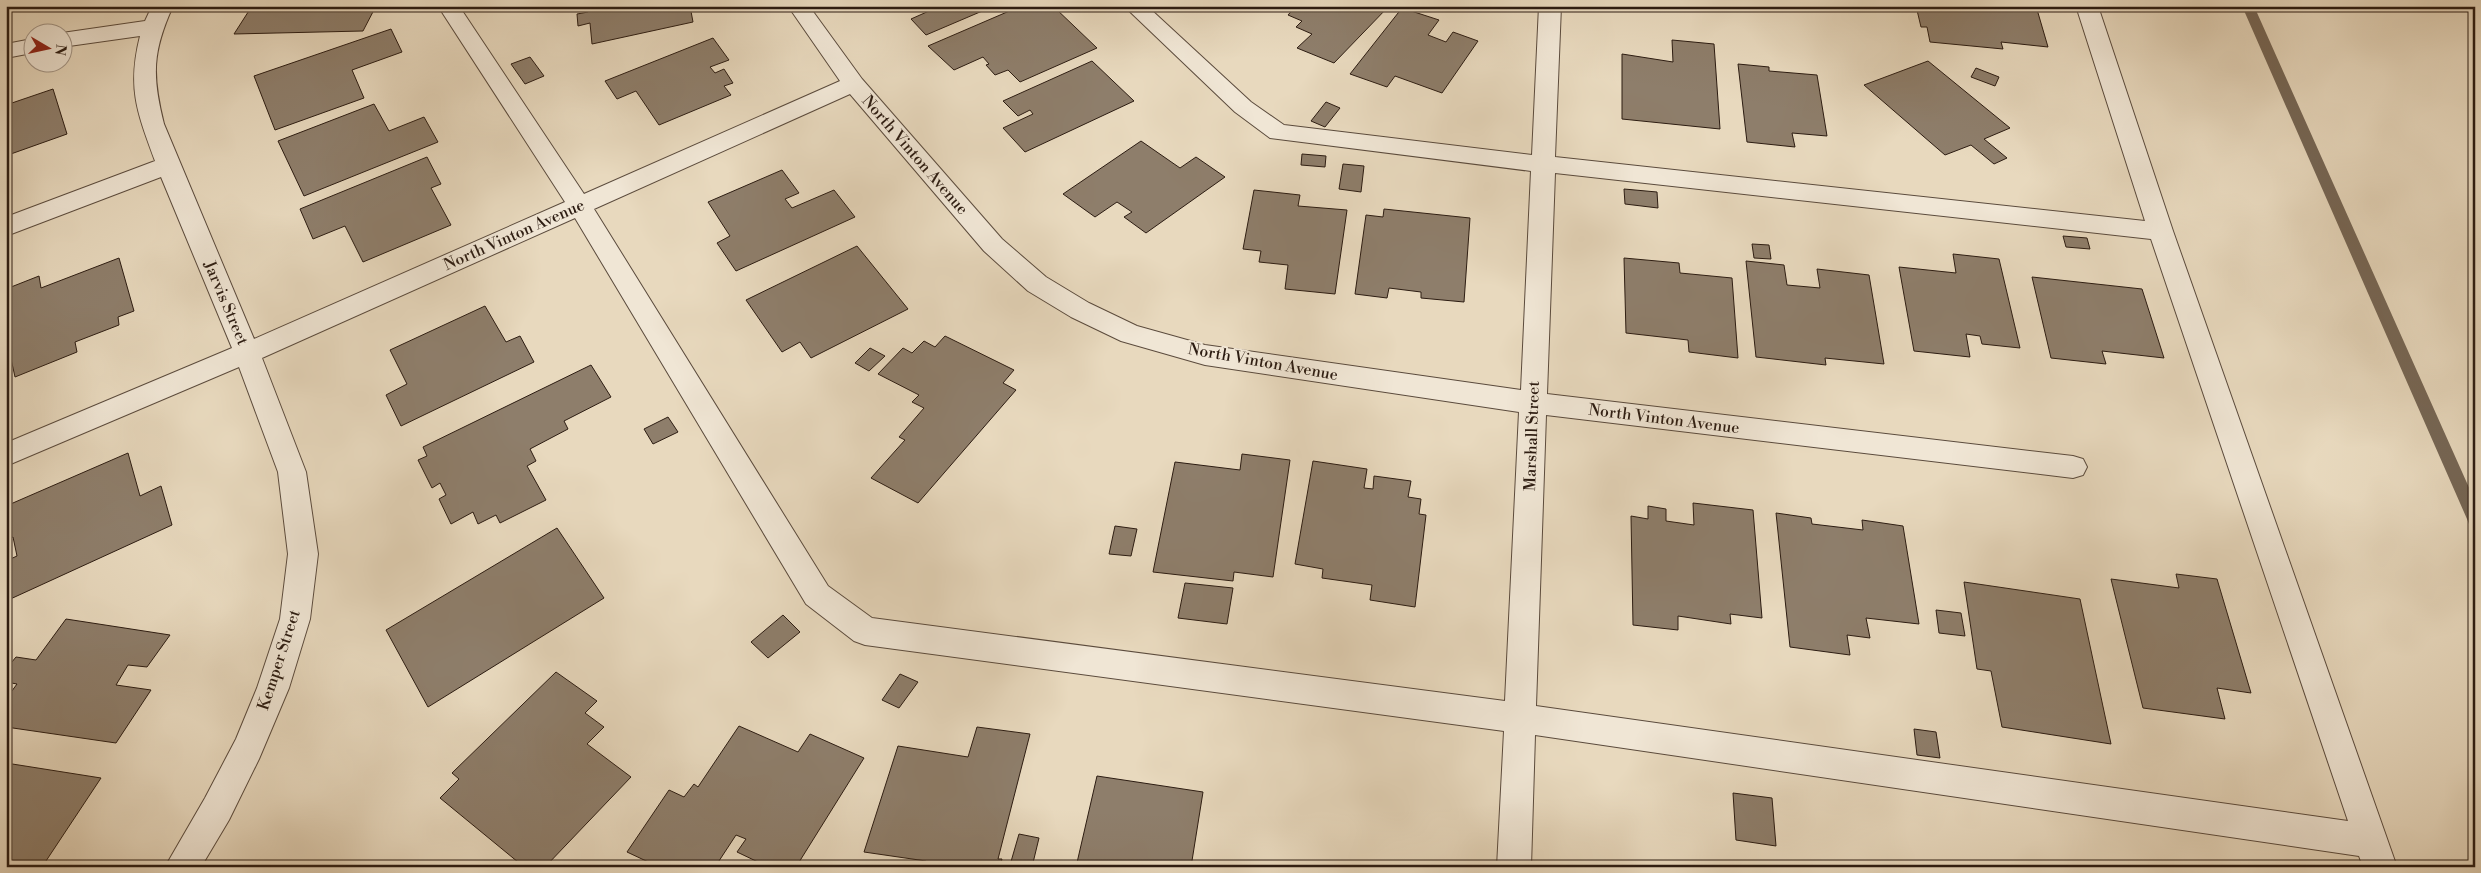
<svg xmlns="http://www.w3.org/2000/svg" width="2481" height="873" viewBox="0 0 2481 873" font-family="'Libre Bodoni',serif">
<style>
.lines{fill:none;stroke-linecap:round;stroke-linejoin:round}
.stream{fill:#766756;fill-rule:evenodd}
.building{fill:#8e7e6b;stroke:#2c1c12}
.minor-casing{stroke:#5b4b3d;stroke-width:2}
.minor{fill:#f0e6d5;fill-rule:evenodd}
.labels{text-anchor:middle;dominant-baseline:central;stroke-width:4;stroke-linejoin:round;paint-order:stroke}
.street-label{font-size:16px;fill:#2c1c12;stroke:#f0e6d5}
</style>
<rect width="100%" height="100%" fill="#e8d9be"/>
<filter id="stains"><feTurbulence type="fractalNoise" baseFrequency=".004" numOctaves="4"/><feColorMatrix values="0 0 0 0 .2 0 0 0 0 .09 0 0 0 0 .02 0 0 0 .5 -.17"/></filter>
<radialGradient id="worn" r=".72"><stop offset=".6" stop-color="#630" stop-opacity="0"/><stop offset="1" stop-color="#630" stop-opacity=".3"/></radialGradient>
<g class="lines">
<path class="stream" d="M2242,6H2254L2475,501V526L2469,524L2467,519Z"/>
</g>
<path class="building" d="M252,6H376L363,31L234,34Z
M588,6H690L693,22L592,44L590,23L578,26L577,14L588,12Z
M925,6H994L926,35L911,19L929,11Z
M1021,6H1053L1097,48L1020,82L1008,70L995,75L986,65L989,64L983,57L954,70L928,46Z
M1296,6H1389L1334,63L1297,48L1312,34L1296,27L1302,21L1288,15Z
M1916,6H2036L2048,47L2001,42L2003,49L1930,42L1927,27H1921Z
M1402,8L1439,20L1428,35L1446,42L1453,32L1478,41L1442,93L1395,76L1387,87L1350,74Z
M391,29L402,52L352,70L364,98L275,130L254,76Z
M713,38L729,60L710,67L715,73L724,69L733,83L724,86L731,95L659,125L636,91L617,99L605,81Z
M1672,40L1714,44L1720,129L1622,119V54L1673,62Z
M530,57L544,76L525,84L511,64Z
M1092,61L1134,101L1025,152L1003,128L1033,114L1030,110L1018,116L1003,101Z
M1928,61L2010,128L1984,139L2007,158L1994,164L1971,145L1945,155L1864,85Z
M1738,64L1769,67V71L1817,75L1827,136L1792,133L1795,147L1747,142Z
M1976,68L1999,77L1995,86L1971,77Z
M53,89L67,134L8,155L10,165L6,166V105Z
M1326,102L1340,108L1325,127L1311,121Z
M374,104L389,131L424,117L438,142L304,196L278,141Z
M1141,141L1180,168L1196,157L1225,177L1146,233L1124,217L1132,212L1117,202L1095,217L1063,194Z
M1302,154L1326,156L1325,167L1301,165Z
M427,157L441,184L431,188L451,225L363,262L345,226L313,239L300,209Z
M1343,164L1364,166L1361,192L1339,189Z
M782,170L799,193L785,199L792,208L834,190L855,217L736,271L717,243L730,236L708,202Z
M1624,189L1657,192L1658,208L1625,204Z
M1254,190L1300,195L1298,206L1347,210L1335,294L1285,289L1288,265L1259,262L1261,251L1243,249Z
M1384,209L1470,218L1464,302L1421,298V292L1389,288L1387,298L1355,294L1366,215L1383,217Z
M2063,236L2087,238L2090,249L2066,247Z
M1752,244L1769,245L1771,259L1754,258Z
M857,246L908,309L811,358L800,342L782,352L746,300Z
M1953,254L1999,259L2020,348L1982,344L1980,336L1966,334L1970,357L1914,351L1899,267L1956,273Z
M119,258L134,311L118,317L119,325L75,342L77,352L15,377L6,336V289L39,276L41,288Z
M1624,258L1679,263L1680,273L1732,278L1738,358L1689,352L1688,340L1626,333Z
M1746,261L1784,265L1787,285L1820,288L1817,269L1869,275L1884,364L1825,358L1826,365L1756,357Z
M2032,277L2142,289L2164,358L2102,351L2106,364L2051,358Z
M485,306L506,342L520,336L534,362L401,426L386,395L407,384L390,350Z
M945,336L1014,370L1003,383L1016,390L918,503L871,478L905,440L899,437L924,408L912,402L919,395L878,374L903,348L912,353L924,341L935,347Z
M870,348L885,356L869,371L855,363Z
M591,365L611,397L564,421L568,429L530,449L536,461L527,466L546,500L500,523L496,515L478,524L473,512L451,524L439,499L446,495L440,483L432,488L418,460L427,456L423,447Z
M668,417L678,432L653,444L644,429Z
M128,453L140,496L161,486L172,525L6,601V561L17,556L13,537L6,540V506Z
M1242,454L1290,460L1273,577L1234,572L1233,581L1153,572L1175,462L1240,470Z
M1313,461L1367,469L1364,488L1373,489L1374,476L1411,481L1408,497L1421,499L1419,514L1426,515L1415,607L1370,600L1372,585L1322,578L1323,569L1295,564Z
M1693,503L1753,510L1762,618L1730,614L1731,624L1678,616V630L1633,625L1631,516L1648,519V506L1666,509V521L1694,525Z
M1776,513L1811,518L1812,524L1863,530L1862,520L1903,526L1919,624L1866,618L1870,638L1847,635L1850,655L1790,647Z
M1115,526L1137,529L1131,556L1109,554Z
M557,528L604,598L428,707L386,630Z
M2176,574L2217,579L2251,693L2217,688L2225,719L2143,708L2111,579L2179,588Z
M1964,582L2080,599L2111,744L2002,727L1991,671L1977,669Z
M1185,583L1233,588L1227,624L1178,618Z
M1936,610L1961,613L1965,636L1939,633Z
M783,615L800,632L768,658L751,642Z
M66,619L170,635L147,667L128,665L116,685L151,690L116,743L6,727V699L17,684L6,682V669L16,657L36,660Z
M556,672L597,701L585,713L604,727L587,744L631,777L545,867H524L440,798L459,779L452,773Z
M900,674L918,682L899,708L882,700Z
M739,726L798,752L810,734L864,758L796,867H755L758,862L737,852L746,839L736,835L715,867H659L627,852L669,790L684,797L694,784L698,787Z
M977,727L1030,734L998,859H1002L1000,867H925L926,861L864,852L898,746L968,757Z
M1914,729L1936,732L1940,758L1917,755Z
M6,763L101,778L42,867H6Z
M1097,776L1203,792L1191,867H1076Z
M1733,793L1772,798L1776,846L1736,840Z
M1019,834L1039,838L1032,867L1010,865Z"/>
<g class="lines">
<defs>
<path id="minor" d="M152,6H173C152,52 152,76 164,124L254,339L565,202L438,6H459L584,194L840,81L788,6H809L862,79L1002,239L1046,277L1089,303L1137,326L1205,345L1521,390L1531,171L1270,138L1235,112L1124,6H1147L1251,102L1284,125L1532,155L1539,6H1561L1555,157L2145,221L2076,6H2098L2173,231L2397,867H2363L2359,856L1535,735L1531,867H1497L1504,731L865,645L854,641L806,604L575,218L262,358L306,472L318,554L310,619L289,688L259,759L229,820L201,867H165L205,798L236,739L257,688L280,619L288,554L278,472L239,367L6,466V443L232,348L161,177L6,236V217L155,161C137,112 127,88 140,36L62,47V33L145,21ZM850,94L984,251L1028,291L1071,317L1121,341L1205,365L1519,412L1505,701L872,618L828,586L594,209ZM1555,173L2151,239L2348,821L1536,706L1546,415L2073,478L2083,475L2087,467L2083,459L2073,456L1547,394Z
M32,39V53L6,58V44Z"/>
</defs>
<use href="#minor" class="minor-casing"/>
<use href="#minor" class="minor"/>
</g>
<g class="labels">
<g class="street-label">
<text transform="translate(915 155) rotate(49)">North Vinton Avenue</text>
<text transform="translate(514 235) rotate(-24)">North Vinton Avenue</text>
<text transform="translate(226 303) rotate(67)">Jarvis Street</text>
<text transform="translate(1263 362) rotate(10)">North Vinton Avenue</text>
<text transform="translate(1664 419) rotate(7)">North Vinton Avenue</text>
<text transform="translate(1532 436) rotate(-88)">Marshall Street</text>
<text transform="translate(279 660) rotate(-72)">Kemper Street</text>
</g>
</g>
<rect width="2481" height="873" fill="none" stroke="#e8d9be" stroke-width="25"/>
<rect x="8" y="8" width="2466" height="858" fill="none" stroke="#2c1c12" stroke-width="2.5"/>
<rect x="12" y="12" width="2456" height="848" fill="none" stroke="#2c1c12"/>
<g transform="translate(48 48) rotate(99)"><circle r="24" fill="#f0e6d5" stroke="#a29587"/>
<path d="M0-4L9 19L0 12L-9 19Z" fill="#8f2418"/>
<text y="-8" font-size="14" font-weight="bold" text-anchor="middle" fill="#2c1c12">N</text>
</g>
<rect width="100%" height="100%" filter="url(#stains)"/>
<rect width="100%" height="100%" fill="url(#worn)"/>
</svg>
